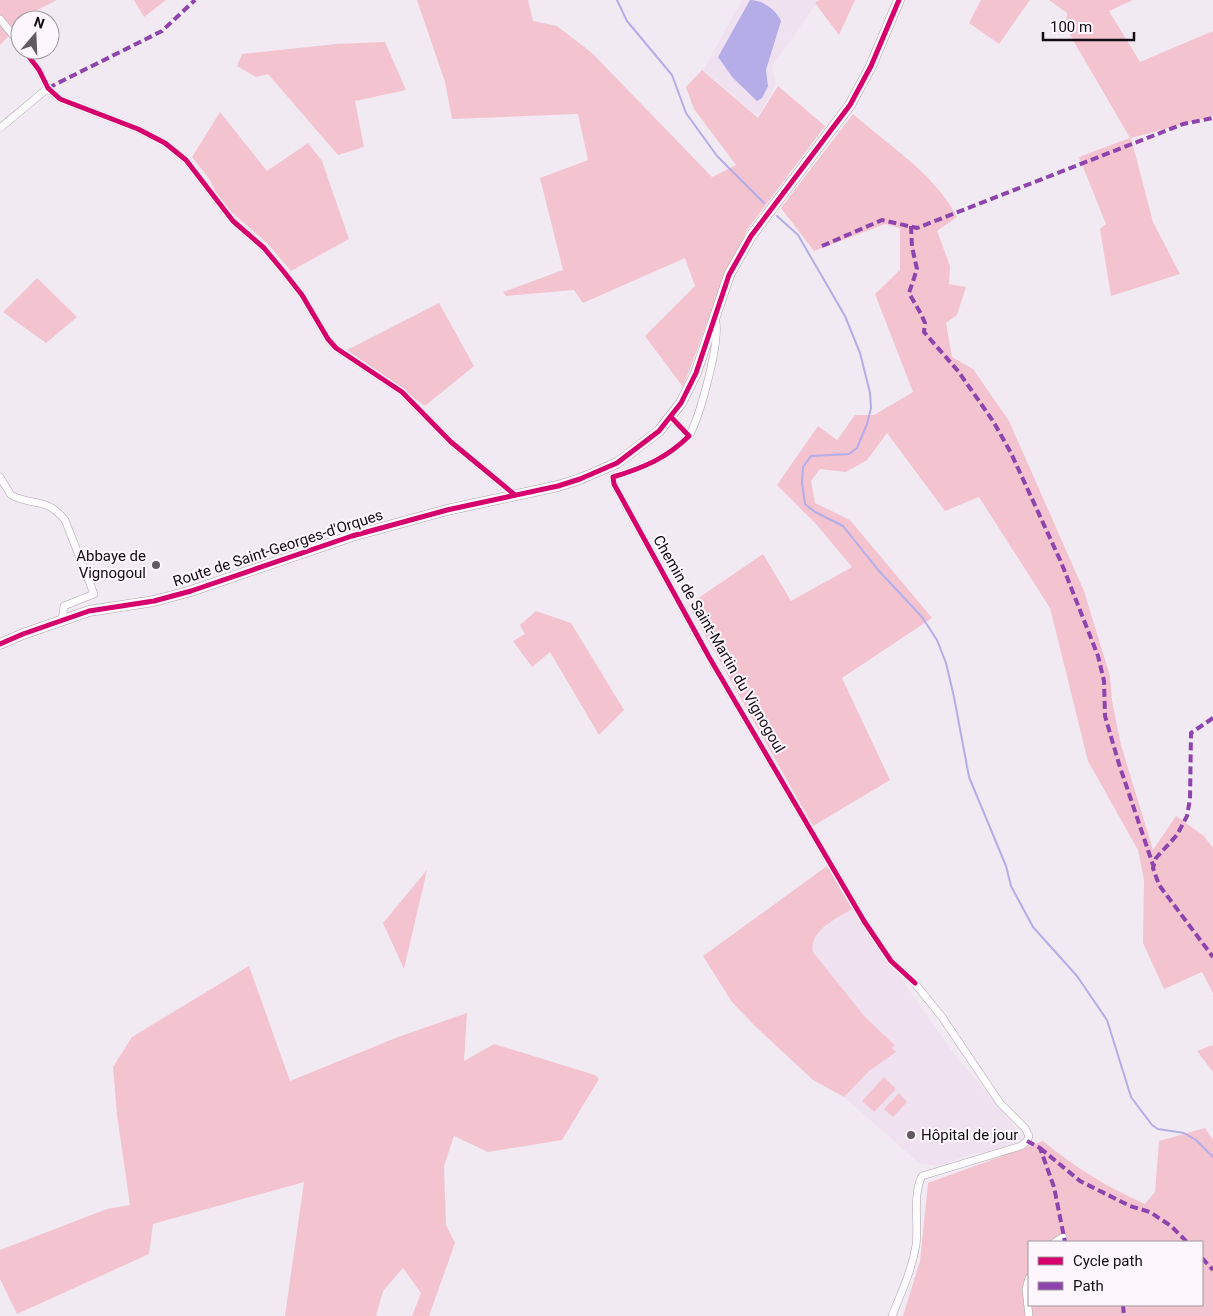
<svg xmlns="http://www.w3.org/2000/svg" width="1213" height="1316" viewBox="0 0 1213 1316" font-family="Roboto,sans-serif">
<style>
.built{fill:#f0e1f1}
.green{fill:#f3c3d0;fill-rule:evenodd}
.water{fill:#b4ade8}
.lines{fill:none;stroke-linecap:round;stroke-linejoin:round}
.stream{stroke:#b4ade8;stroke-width:2}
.street-casing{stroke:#aaa4aa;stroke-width:8}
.secondary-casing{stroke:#aaa4aa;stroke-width:11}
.street{stroke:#fdfcfd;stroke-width:7}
.secondary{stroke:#fdfcfd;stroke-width:10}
.quiet{stroke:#8e44ad;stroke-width:4;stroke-dasharray:8 4;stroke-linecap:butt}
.cycleway-casing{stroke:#fdf7fd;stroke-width:8}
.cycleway{stroke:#d6006c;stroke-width:5}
.poi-dot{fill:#615a61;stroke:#fdf7fd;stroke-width:2}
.labels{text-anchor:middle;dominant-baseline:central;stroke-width:4;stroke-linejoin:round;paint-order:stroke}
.street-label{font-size:15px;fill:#130d13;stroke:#fdf7fd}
.poi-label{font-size:15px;fill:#130d13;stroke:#fdf7fd;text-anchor:end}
</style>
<rect width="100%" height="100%" fill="#f2eaf2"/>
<path class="built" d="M742,0H819L772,66L776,84L758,117L703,70Z
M852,909L955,1055L1025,1139L990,1152L972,1154L939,1166L920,1164L844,1097L869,1071L896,1052L892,1048L895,1044L865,1017L813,952L811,947L816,933Z"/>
<path class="green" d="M0,0H57L33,12L25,20H20V25L0,45Z
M134,0H166L144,17Z
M417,0H528L533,21L557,26L592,53L712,177L736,165L694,109L686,87L702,70L758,118L778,86L825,126L747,230L720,288L683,387L645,336L695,286L685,258L583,303L574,290L506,296L503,292L563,270L540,178L588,160L578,114L452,119L445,82Z
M819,0H855L839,35L815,3Z
M981,0H1030L999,44L969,23Z
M1049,0H1133L1109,11L1140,62L1213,31V116L1131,138L1153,222L1180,274L1111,296L1100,229L1106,224L1079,157L1130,138L1066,28L1067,13Z
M385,42L406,90L355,101L364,147L338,155L268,74L256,77L237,66L242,54L336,44Z
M220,112L267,171L308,143L322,161L349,239L291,271L267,243L230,211L219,199L210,180L192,157Z
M853,114C888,145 935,174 957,217L937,231L950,266L949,284L966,287L957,315L946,323L952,357L973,369L1009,421L1084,591L1110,676L1112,701L1121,745L1153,850L1176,816L1204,836L1213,848V993L1202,972L1164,989L1143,943L1144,880L1138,850L1088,761L1050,608L979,497L945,511L887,433L867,460L846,472L820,469L811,481L815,503L850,520L932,618L842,678L890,780L813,826L688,605L763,554L791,601L852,567L816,524L777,485L818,426L837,440L855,415H874L913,392L875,294L900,270V228L885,224L814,251L781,208Z
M37,278L77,317L46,343L3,312Z
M439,303L474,366L425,406L347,350Z
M536,611L571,623L624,710L599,735L550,652L532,667L513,641L525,634L520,625Z
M827,866L852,909C838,918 808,931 813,952L865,1017L895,1045L892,1048L896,1052L869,1071L844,1097L813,1080L756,1027L732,1002L703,956Z
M427,870L404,969L383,923Z
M249,966L290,1081L398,1037L467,1013L464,1061L494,1044L595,1075L599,1079L562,1140L488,1152L454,1136L444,1166L446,1225L455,1243L429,1316H412L421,1293L403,1268L383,1291L376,1316H285L304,1182L153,1224L149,1254L17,1314L0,1279V1250L107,1209L130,1205L117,1115L113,1067L132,1037Z
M1213,1045V1072L1197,1051Z
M884,1077L896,1089L874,1112L862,1101Z
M899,1093L907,1102L893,1117L884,1109Z
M1205,1128L1213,1140V1316H903L920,1261L928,1183L1043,1141C1074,1167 1109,1188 1145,1204L1155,1192L1159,1141ZM1029,1242H1202V1305H1029Z"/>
<path class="water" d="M750,0C762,0 776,9 781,21L766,70L768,86L762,98L757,101L733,78L718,57Z"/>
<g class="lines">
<path class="stream" d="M617,0L627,21L672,75L686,113L717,156L764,203
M777,216L798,235L845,316L860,353L870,393L871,408L867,424L857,448L849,454L811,456L803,467L802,483L805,504L815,512L843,526L879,571L922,617L937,640L946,663L954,697L969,777L1006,866L1011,886L1033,927L1077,976L1107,1020L1131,1097L1152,1125L1158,1129L1184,1133L1196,1140L1213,1157"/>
<defs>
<path id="street" d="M0,19L20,44
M24,50L39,70L48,88L60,99L138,129L165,143L186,160L233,221L264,248L284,272L302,295L328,339L336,348L402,392L451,442L515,495
M0,128L48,88
M671,417L689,436C667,458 643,468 613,477L614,484L709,657L864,921L891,961L915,983
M689,436C700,416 722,338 715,318
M0,477L11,495C34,507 45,496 65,520L94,594L64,606L62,620
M1055,1242L1063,1237
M892,1316C901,1293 912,1270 916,1245C919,1223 912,1196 922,1176L1021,1146L1027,1141L1029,1136L1025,1128L1000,1103L942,1017L913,981
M1029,1316L1026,1289L1029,1278"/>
<path id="secondary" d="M0,644L23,634L89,611L154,601L191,591L352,536L447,510L558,486L580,479L617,463L659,431L681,403L696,373L729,275L751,236L850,105L871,66L899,0"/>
</defs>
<use href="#street" class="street-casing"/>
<use href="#secondary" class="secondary-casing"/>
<use href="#street" class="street"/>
<use href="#secondary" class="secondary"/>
<path class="quiet" d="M48,88L162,31L195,0
M911,226L912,247L917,269L909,293L921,314L925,323L924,332L958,371L993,421L1011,453L1061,562L1098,656L1104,681L1105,716L1119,764L1153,865
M822,246L882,220L917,228L1183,124L1213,118
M1213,718L1191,733L1190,799L1187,816L1177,835L1156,858L1153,868L1159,885L1213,957
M1027,1141L1040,1148L1054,1187L1065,1242
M1040,1148L1080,1181L1130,1206L1150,1212L1171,1226L1187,1242
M1202,1258L1213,1270
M1123,1305L1124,1316"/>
<defs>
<path id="cycleway" d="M24,50L39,70L48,88L60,99L138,129L165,143L186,160L233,221L264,248L284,272L302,295L328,339L336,348L402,392L451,442L515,495
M671,417L689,436C667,458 643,468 613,477L614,484L709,657L864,921L891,961L915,983
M0,644L23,634L89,611L154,601L191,591L352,536L447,510L558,486L580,479L617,463L659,431L681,403L696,373L729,275L751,236L850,105L871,66L899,0"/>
</defs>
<use href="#cycleway" class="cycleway-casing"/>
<use href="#cycleway" class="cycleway"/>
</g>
<g class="poi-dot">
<circle cx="156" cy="565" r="5"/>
<circle cx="911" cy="1135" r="5"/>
</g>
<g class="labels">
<g class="street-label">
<text transform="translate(278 548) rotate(-18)">Route de Saint-Georges-d'Orques</text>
<text transform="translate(719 644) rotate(60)">Chemin de Saint-Martin du Vignogoul</text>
</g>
<g class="poi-label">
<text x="146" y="556">Abbaye de<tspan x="146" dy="17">Vignogoul</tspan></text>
<text x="921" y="1135" text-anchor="start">Hôpital de jour</text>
</g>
</g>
<rect x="1028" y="1241" width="175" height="65" fill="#fdf7fd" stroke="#9f999f"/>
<rect x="1038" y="1257" width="25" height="8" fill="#d6006c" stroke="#9f999f"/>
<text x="1073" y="1266" font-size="15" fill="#130d13">Cycle path</text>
<rect x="1038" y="1282" width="25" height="8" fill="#8e44ad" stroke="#9f999f"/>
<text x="1073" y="1291" font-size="15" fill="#130d13">Path</text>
<g transform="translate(35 35) rotate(19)"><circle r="24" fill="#fdf7fd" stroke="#9f999f"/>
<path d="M0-4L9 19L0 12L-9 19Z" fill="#615a61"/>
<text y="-8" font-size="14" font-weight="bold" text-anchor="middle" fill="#130d13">N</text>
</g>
<path d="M1043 32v8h91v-8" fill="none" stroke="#130d13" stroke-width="2.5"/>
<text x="1050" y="32" font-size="15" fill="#130d13" stroke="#fdf7fd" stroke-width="4" paint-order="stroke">100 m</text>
</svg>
